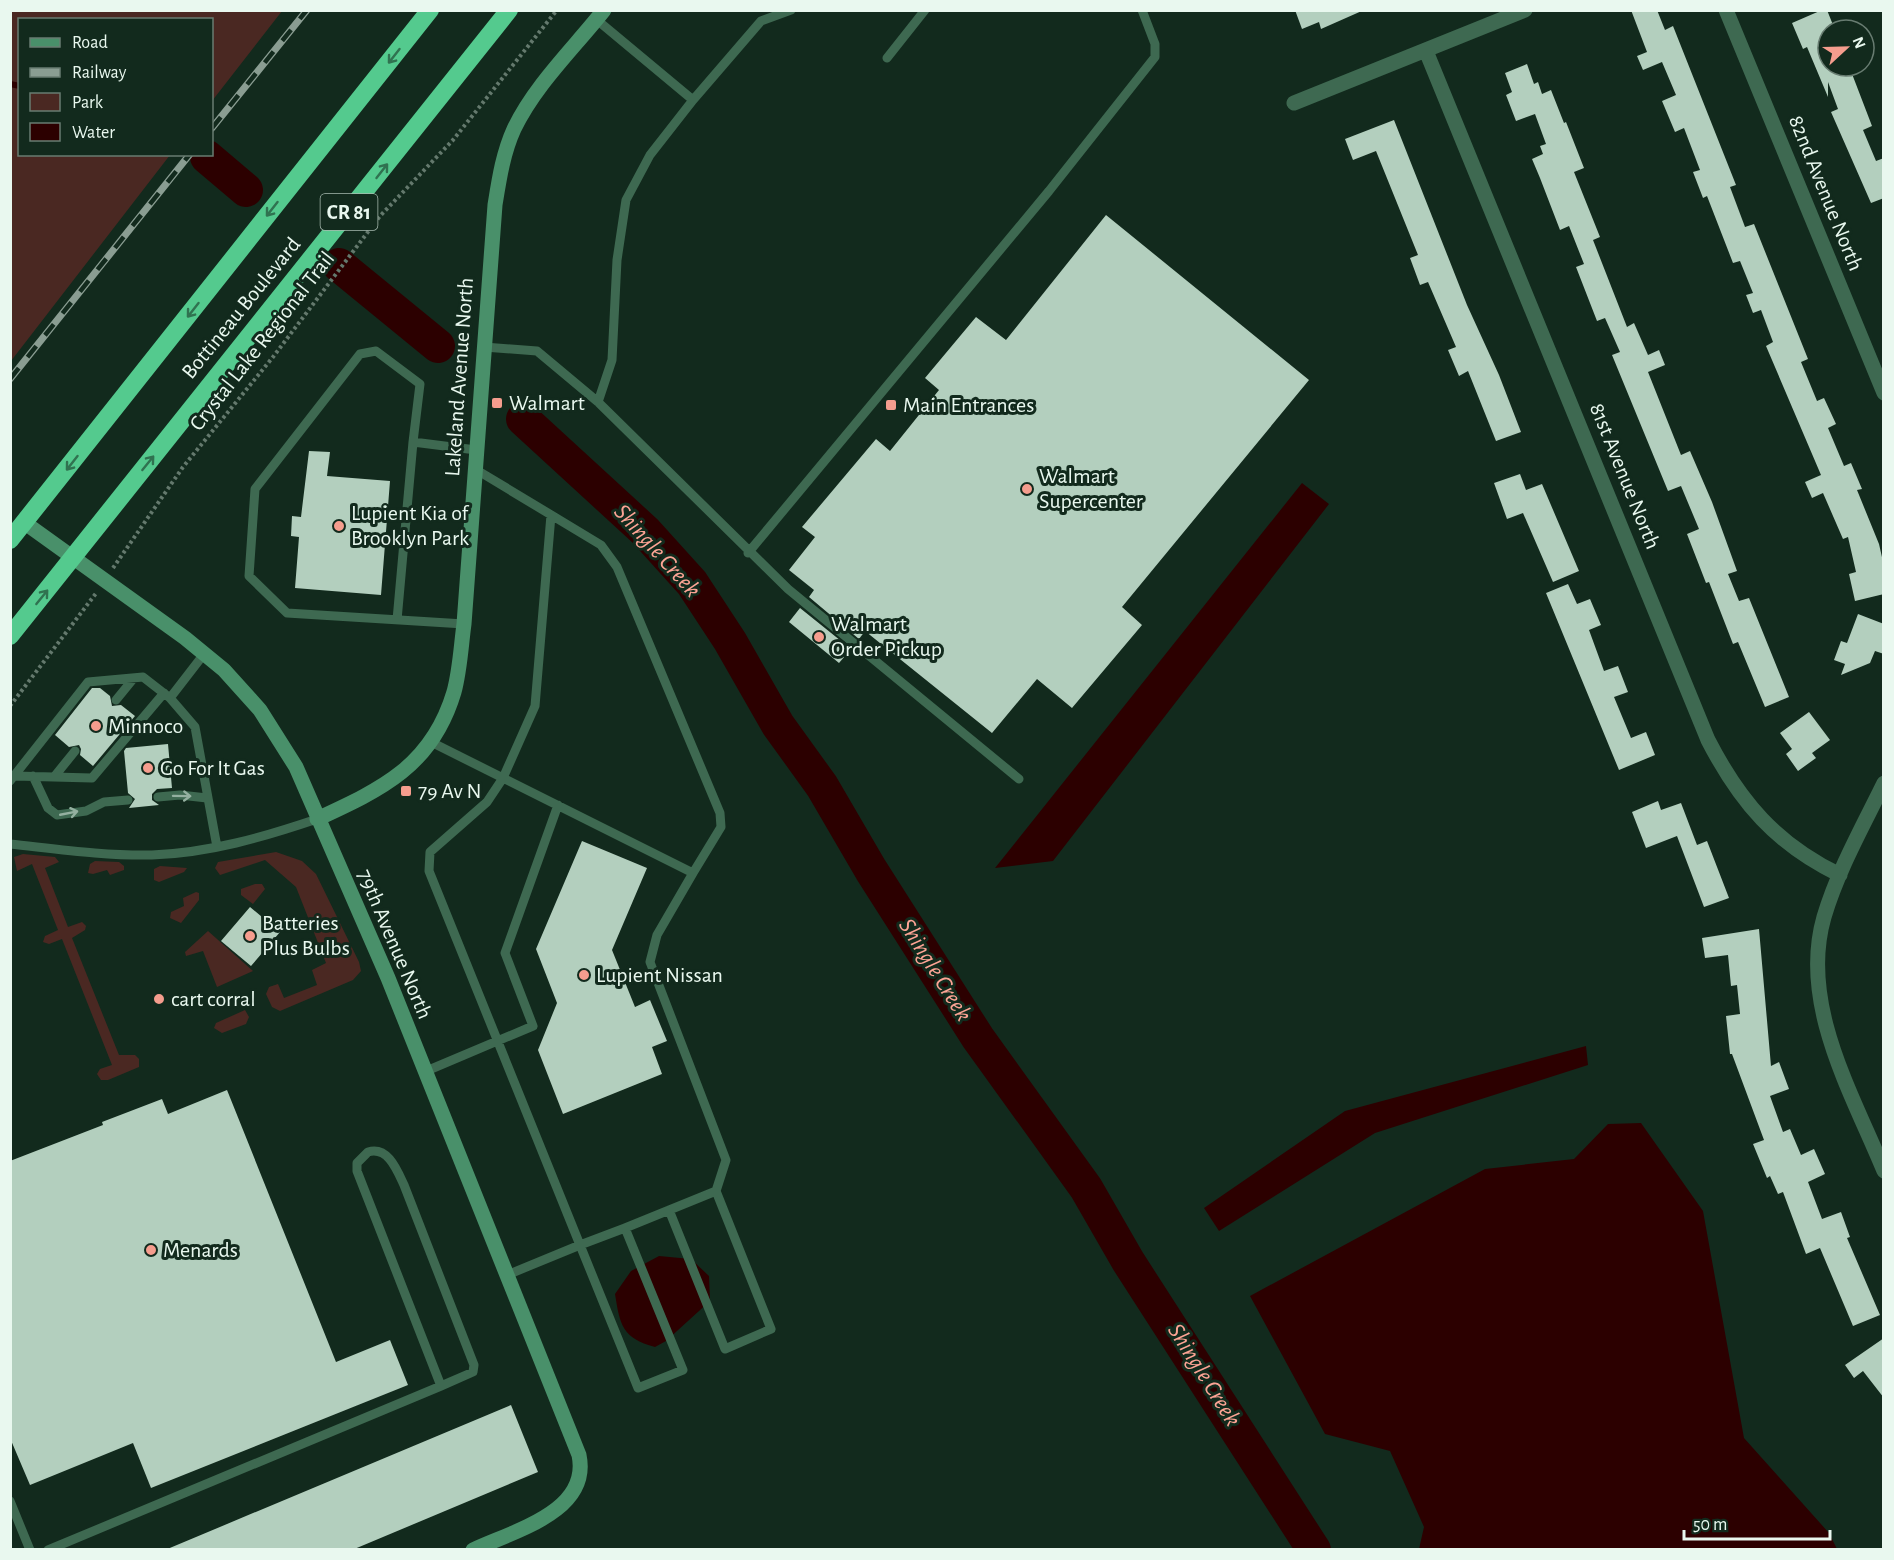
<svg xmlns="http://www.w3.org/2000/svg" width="1894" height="1560" viewBox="0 0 1894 1560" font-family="'Alegreya Sans',sans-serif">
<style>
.green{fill:#4a2822}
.water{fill:#2c0000}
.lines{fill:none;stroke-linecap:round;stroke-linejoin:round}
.stream{stroke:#2c0000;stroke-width:6}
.river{stroke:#2c0000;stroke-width:34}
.building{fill:#b3cfbe}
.path{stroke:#64796d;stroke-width:4;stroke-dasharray:3 3;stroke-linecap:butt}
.lane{stroke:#3e6951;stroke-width:9}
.street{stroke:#3e6951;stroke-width:15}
.secondary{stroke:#49906a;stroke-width:15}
.highway{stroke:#54ca8e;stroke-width:18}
.rail-casing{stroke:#8a9d92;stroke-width:7}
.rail{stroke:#122a1d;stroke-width:4.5;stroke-dasharray:14;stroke-linecap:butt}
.oneway{stroke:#307250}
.oneway2{stroke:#94b0a0}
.poi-dot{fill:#f59d8e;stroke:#122a1d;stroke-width:2}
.labels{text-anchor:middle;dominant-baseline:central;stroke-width:6;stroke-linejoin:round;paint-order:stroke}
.shield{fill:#122a1d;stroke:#a8bab0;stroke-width:1.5}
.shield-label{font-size:21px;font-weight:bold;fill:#e9f8ef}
.street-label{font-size:22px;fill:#e9f8ef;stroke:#122a1d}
.poi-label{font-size:22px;fill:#e9f8ef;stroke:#122a1d;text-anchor:start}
.water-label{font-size:24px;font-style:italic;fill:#fda495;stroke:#122a1d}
</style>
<rect width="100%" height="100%" fill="#122a1d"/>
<path class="green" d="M11,10L282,11L212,101V20H20V154L170,155L11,361Z
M276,852L302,861L316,874L359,962L361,971L353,980L280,1011L272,1007L266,994L269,987L278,984L284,998L317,985L312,970L326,963L296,887L265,860L220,875L215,868L218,862Z
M23,854L55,857L59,862L45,868L68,927L82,922L86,926L85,930L72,938L119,1055H135L139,1059V1067L108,1080H101L97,1074L100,1069L112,1065L62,939L49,944L43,942L45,936L58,930L32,864L17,871L14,857Z
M95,861L119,862L124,866V870L110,875L107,870L93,874L88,873L90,864Z
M160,866L187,868L184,872L159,882L154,880V869Z
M255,884H262L265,889L253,904L241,895V889Z
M196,892L199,893V900L181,923L170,918L171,912L184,906L183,898Z
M208,931L253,971L217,987L203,951L186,956L185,952Z
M245,1010L249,1017L246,1024L222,1033L214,1028L216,1023Z"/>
<path class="water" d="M1302,483L1329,504L1053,861L995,868Z
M1586,1046L1588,1065L1375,1133L1219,1231L1204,1208L1345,1111Z
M1641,1123L1703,1211L1744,1438L1829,1533L1837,1549H1419L1424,1527L1390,1451L1325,1434L1250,1296L1485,1169L1574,1159L1608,1124Z
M659,1256L691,1259L709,1276L710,1301L666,1341L655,1347C622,1338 620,1325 615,1294L631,1271Z"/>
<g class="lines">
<path class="stream" d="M10,84L20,86"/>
<path class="river" d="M207,157L246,190
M339,265L438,346
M523,419L645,531L692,583L730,641L778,725L822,786L871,870L978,1038L1086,1188L1128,1261L1314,1550"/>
</g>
<path class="building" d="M1295,10H1364L1321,29L1319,22L1302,29Z
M1631,10H1657L1665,30L1673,26L1736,185L1730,187L1745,227L1754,224L1808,359L1801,362L1817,401L1824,398L1836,424L1828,428L1844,466L1851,463L1862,489L1857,490L1879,544L1884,566V594L1855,601L1849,574L1856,572L1848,537L1843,539L1823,493L1812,498L1805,482L1821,475L1766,346L1773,342L1761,310L1753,313L1746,295L1753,293L1740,261L1733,263L1707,196L1703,198L1693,172L1700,170L1684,128L1675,132L1662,101L1676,95L1662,62L1643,70L1637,56L1647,52Z
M1822,10H1827L1835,30H1828V66H1849L1872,126L1863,130L1876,161L1884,158V198L1871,203L1831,112L1838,109L1828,82V97L1807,47L1803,49L1792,23Z
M1527,64L1534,84L1538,82L1542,94L1551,90L1564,123L1566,122L1584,168L1574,172L1600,237L1593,240L1627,327L1634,323L1648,355L1659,350L1665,365L1648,372L1681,455L1690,451L1712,502L1737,571L1728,574L1739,601L1749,598L1789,697L1765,707L1738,642L1733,644L1709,582L1706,583L1687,534L1699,529L1681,486L1668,491L1612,355L1620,352L1605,318L1597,321L1576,267L1584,264L1569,226L1560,230L1540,178L1532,159L1543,154L1540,146L1546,144L1535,114L1516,121L1506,95L1512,92L1505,73Z
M1394,120L1467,305L1499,375L1521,432L1496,441L1468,371L1459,376L1448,350L1456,347L1428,282L1420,285L1410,258L1418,255L1376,151L1353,160L1345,139Z
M1106,215L1309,380L1122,607L1142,625L1072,708L1037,679L992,733L865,631L859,639L809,597L814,590L789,570L815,537L802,527L876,439L890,451L939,390L925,378L976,317L1006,340Z
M309,451L330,452L327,476L390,481L381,595L295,588L299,537L291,536L292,516L301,517Z
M1520,474L1526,490L1542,484L1579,571L1553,582L1523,513L1507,519L1494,483Z
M1568,584L1577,604L1590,599L1601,625L1589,630L1604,671L1618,666L1628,692L1614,697L1631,738L1646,732L1655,755L1619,770L1546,593Z
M800,608L851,649L839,663L789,622Z
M1858,614L1884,624V654L1875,651L1870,663L1841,675L1845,664L1834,660L1841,641L1847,643Z
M92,688H100L110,696L112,706L121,705L135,716L93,766L80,755L81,749L79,745L69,747L55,735Z
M1809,712L1830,740L1812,753L1816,758L1798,771L1786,754L1792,749L1780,733Z
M168,744L172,788L157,789L152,794V800L159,805L129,808L135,799L128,793L124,751L126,748Z
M1658,801L1661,810L1681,803L1697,845L1707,841L1729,898L1704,907L1677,836L1646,848L1632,812Z
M582,841L647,868L612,950L635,1007L650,1000L667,1041L652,1047L662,1074L563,1114L538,1050L557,1003L536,949Z
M250,907L280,932L251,966L221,941Z
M1759,929L1771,1066L1779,1062L1789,1089L1770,1096L1783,1132L1790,1129L1801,1155L1814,1149L1825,1174L1808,1182L1822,1219L1841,1212L1850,1237L1847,1238L1880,1315L1853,1326L1820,1248L1806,1254L1783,1192L1778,1194L1770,1176L1767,1178L1753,1144L1764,1140L1732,1054H1730L1726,1016L1740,1014L1737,985L1731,986L1728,955L1705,958L1702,938Z
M227,1090L336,1362L390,1340L408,1385L151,1488L133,1443L30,1485L10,1438V1161L103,1125L102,1122L162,1099L168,1114Z
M1884,1338V1398L1863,1371L1854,1378L1845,1365Z
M511,1405L538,1472L352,1550H165Z"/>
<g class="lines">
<path class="path" d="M113,568L183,467L273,357L380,216L453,140L557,10
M10,706L97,592"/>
<path class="lane" d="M597,20L693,100
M887,58L925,10
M484,347L537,351L598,402L788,589L1019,779
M598,402L612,360L617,260L626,200L650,155L693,100L761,21L791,10
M475,469L601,545L617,567L720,813L721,827L693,873
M551,515L535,706L503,778L487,802L430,852L429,871L580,1245L625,1228
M748,553L1049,191L1155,57V44L1142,10
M397,620L413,442
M464,624L287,613L249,576L255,489L360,354L376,351L420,384L413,442L476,450
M170,698L204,654
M116,700L134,678
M431,742L693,873L657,935L650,962L726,1160L716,1191
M15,776L92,778L164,693
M33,776L48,808L57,815L86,811L104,802L128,800
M54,777L75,751
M10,781L88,682L143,677L170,698L195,727L217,847
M158,797L180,795L207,798
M10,844C57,849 106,856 152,855C209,853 264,837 317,819
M424,1072L533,1026L505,953L558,805
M507,1275L580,1245L638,1388L683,1370L625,1228L716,1191L771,1329L725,1349L669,1210
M10,1501L30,1550
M48,1550L441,1386L473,1372L474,1365L404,1185C397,1170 388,1146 368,1152L357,1163V1171L441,1386"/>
<path class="street" d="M1726,10L1884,393
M1426,51L1708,740C1740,802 1776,844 1840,875
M1294,103L1525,10
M1884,783C1863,826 1838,870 1824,917C1799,1004 1852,1093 1884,1171"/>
<path class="secondary" d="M25,523L185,638L224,670L260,710L296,767L388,978L579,1455C591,1512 513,1531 473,1550
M317,819C382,789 432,766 454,692C460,670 461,646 464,624L495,205C499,180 503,153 514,129C535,85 574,48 604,10"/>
<path class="highway" d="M10,540L430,10
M10,636L509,10"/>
<defs>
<path id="rail" d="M212,128L307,10
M10,379L190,154"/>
</defs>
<use href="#rail" class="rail-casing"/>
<use href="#rail" class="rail"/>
</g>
<defs><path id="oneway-shaft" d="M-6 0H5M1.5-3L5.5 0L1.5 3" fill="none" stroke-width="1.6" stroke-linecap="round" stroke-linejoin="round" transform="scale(1.5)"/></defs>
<g class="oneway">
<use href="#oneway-shaft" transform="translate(394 56) rotate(128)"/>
<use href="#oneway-shaft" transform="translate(382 171) rotate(-52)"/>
<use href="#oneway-shaft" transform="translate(272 209) rotate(128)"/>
<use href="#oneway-shaft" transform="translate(193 310) rotate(128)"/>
<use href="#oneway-shaft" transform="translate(72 463) rotate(128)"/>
<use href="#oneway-shaft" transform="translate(148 463) rotate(-51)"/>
<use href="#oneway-shaft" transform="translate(42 597) rotate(-51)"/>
</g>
<g class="oneway2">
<use href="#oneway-shaft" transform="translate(182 796) rotate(1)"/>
<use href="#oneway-shaft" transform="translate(69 813) rotate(-11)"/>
</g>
<g class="poi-dot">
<rect x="491" y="397" width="12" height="12" rx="3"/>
<rect x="885" y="399" width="12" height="12" rx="3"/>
<circle cx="1027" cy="489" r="6"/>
<circle cx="339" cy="526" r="6"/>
<circle cx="819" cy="637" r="6"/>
<circle cx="96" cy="726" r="6"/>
<circle cx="148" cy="768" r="6"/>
<rect x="400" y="785" width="12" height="12" rx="3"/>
<circle cx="250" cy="936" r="6"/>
<circle cx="584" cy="975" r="6"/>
<circle cx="159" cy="999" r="6"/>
<circle cx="151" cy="1250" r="6"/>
</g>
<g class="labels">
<rect class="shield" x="320.5" y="194" width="57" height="36" rx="4.5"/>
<g class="shield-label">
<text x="349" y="212">CR 81</text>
</g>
<g class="street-label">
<text transform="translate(1826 193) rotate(68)">82nd Avenue North</text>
<text transform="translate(241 308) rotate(-51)">Bottineau Boulevard</text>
<text transform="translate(262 341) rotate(-52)">Crystal Lake Regional Trail</text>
<text transform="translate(459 377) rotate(-86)">Lakeland Avenue North</text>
<text transform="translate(1625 476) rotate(68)">81st Avenue North</text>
<text transform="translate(395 944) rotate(67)">79th Avenue North</text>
</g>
<g class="poi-label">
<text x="509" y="403">Walmart</text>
<text x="903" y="405">Main Entrances</text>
<text x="1039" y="476">Walmart<tspan x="1039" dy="25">Supercenter</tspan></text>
<text x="351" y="513">Lupient Kia of<tspan x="351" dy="25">Brooklyn Park</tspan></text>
<text x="831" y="624">Walmart<tspan x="831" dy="25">Order Pickup</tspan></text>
<text x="108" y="726">Minnoco</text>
<text x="160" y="768">Go For It Gas</text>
<text x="418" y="791">79 Av N</text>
<text x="262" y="923">Batteries<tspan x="262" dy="25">Plus Bulbs</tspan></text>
<text x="596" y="975">Lupient Nissan</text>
<text x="171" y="999">cart corral</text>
<text x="163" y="1250">Menards</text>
</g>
<g class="water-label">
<text transform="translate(657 551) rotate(48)">Shingle Creek</text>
<text transform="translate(935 970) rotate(58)">Shingle Creek</text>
<text transform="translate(1204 1375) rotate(58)">Shingle Creek</text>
</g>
</g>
<rect width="1894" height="1560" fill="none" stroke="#e9f8ef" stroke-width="24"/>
<rect x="18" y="18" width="195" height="138" fill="#122a1d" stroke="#687c71" stroke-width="1.5"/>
<rect x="30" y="38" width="30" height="9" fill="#49906a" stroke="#687c71" stroke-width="1.5"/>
<text x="72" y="48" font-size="18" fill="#e9f8ef">Road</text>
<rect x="30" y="68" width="30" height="9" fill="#8a9d92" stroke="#687c71" stroke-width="1.5"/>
<text x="72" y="78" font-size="18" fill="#e9f8ef">Railway</text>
<rect x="30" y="93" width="30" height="18" fill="#4a2822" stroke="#687c71" stroke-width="1.5"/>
<text x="72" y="108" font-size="18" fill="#e9f8ef">Park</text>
<rect x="30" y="123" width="30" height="18" fill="#2c0000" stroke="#687c71" stroke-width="1.5"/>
<text x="72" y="138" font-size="18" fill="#e9f8ef">Water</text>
<g transform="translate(1846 48) rotate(68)"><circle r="28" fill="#122a1d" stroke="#687c71" stroke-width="1.5"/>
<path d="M0-4.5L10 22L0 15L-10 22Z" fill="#f59d8e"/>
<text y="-9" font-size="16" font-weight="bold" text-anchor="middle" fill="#e9f8ef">N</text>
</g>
<path d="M1684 1530v9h146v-9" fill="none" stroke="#e9f8ef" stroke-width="3"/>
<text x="1693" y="1530" font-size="18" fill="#e9f8ef" stroke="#122a1d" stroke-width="4.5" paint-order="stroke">50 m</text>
</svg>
